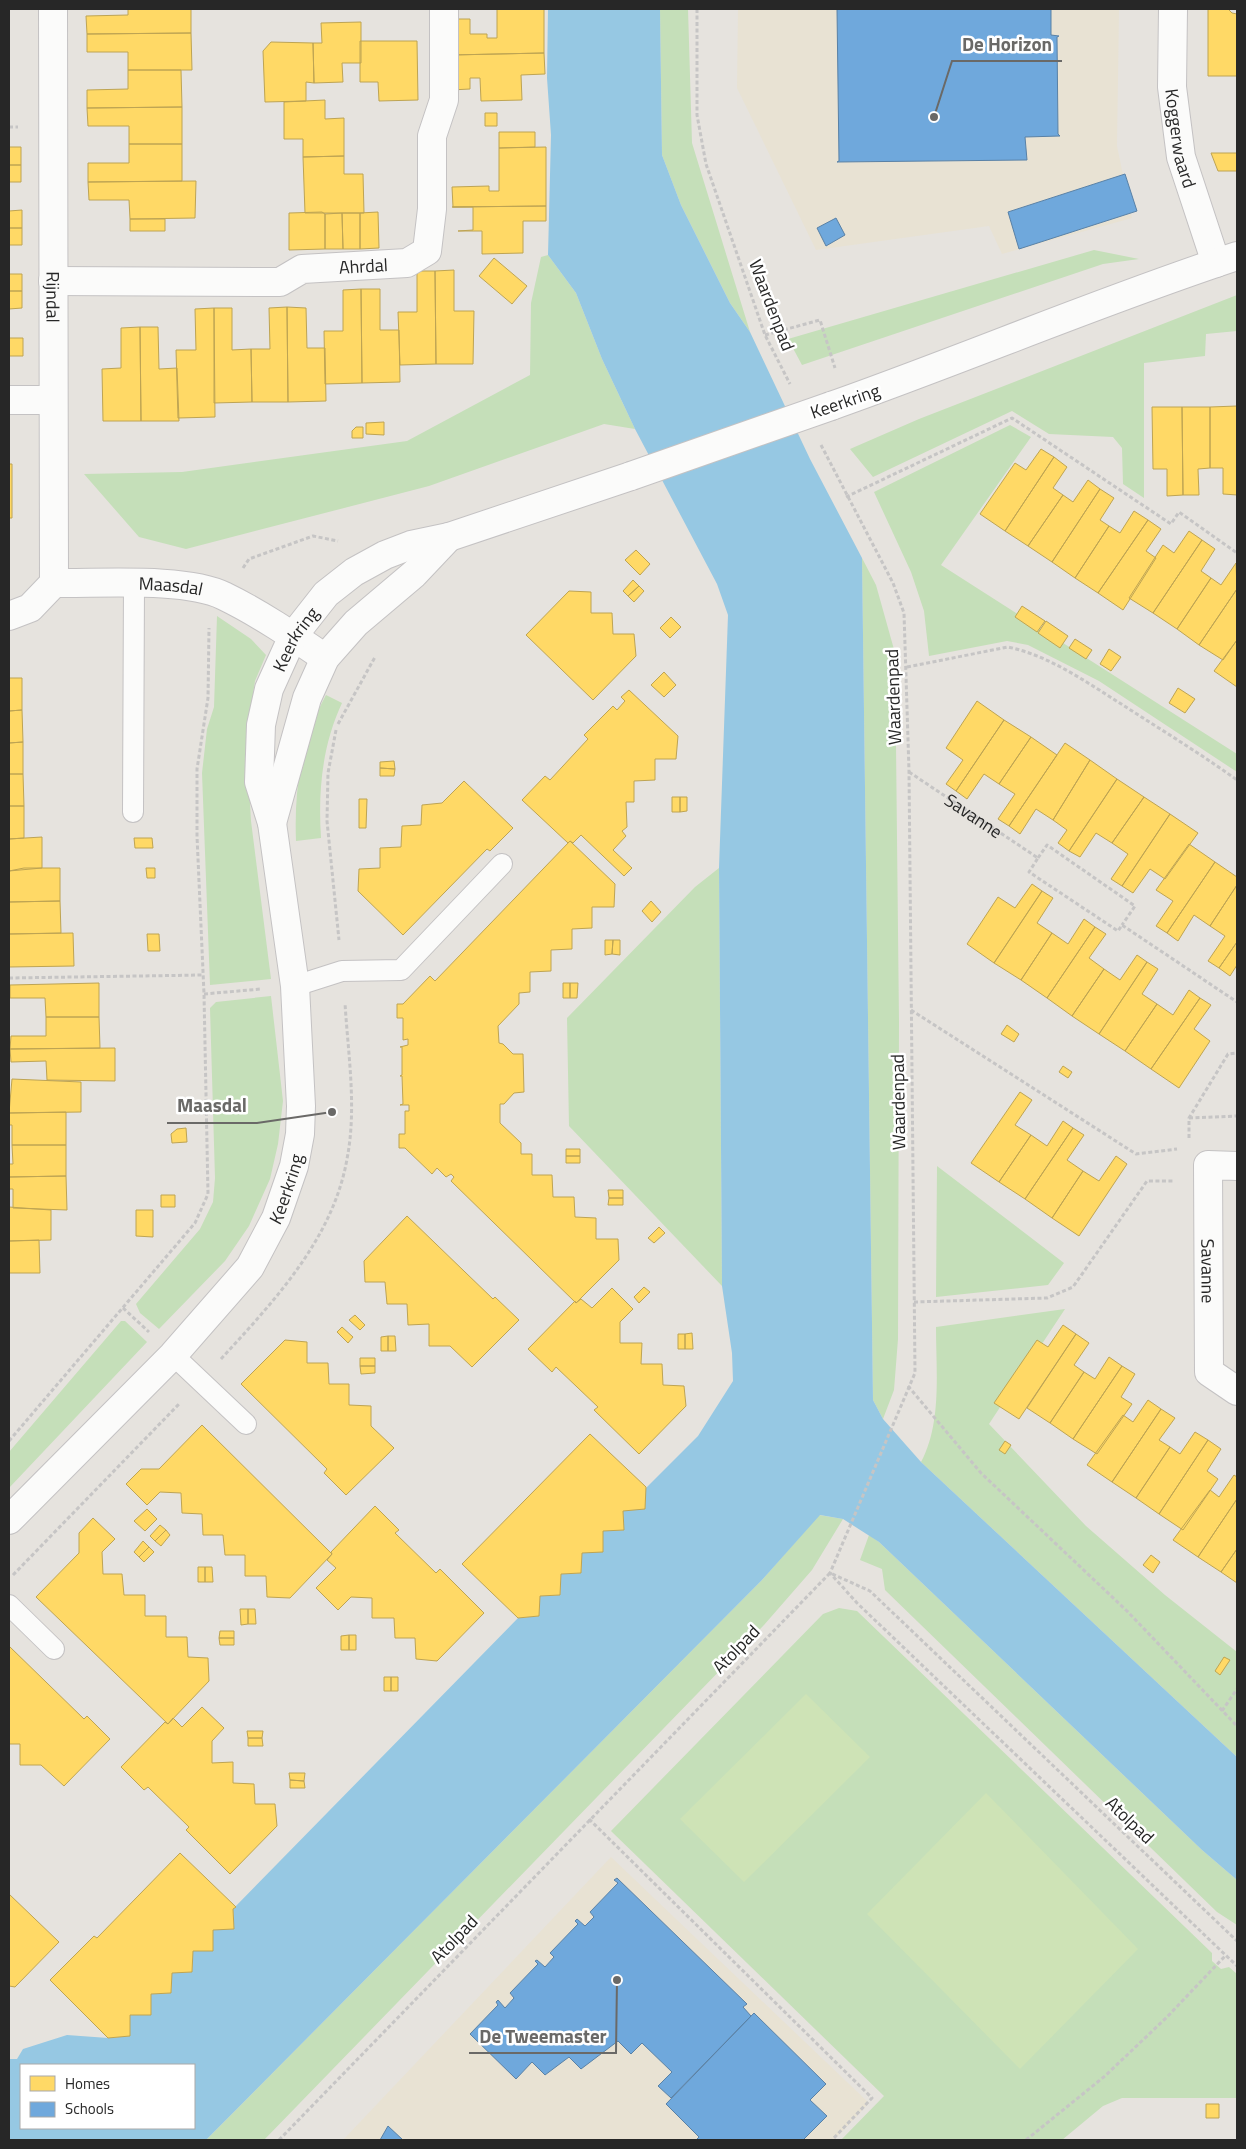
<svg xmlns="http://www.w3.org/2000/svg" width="1246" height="2149" viewBox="0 0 1246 2149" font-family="'Titillium Web',sans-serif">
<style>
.education{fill:#e8e2d3}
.green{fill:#c5dfb9}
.pitch{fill:#cee3b6}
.water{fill:#96c8e3;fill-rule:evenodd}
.homes{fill:#ffd966;stroke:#bea453}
.schools{fill:#6fa8dc;stroke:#5981a6}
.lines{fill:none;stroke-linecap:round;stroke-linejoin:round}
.lane-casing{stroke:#c4c2c3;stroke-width:22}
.street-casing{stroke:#c4c2c3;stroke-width:30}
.secondary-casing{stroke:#c4c2c3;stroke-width:30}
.path{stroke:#c6c5c5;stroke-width:3;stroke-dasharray:4 2.5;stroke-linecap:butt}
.lane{stroke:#fbfbfa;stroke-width:20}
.street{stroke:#fbfbfa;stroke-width:28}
.secondary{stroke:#fbfbfa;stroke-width:28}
.secondary-bridge-casing{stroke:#c4c2c3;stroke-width:30;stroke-linecap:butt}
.secondary-bridge{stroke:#fbfbfa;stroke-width:28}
.labels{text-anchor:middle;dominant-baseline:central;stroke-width:5;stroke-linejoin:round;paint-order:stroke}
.street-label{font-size:18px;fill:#272727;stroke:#fff}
.leader{fill:none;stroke:#6a6967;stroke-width:2}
.callout-dot{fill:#6a6967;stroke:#fff;stroke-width:2}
.callout-label{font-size:19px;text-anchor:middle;font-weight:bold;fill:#6a6967;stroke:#fff;stroke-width:5;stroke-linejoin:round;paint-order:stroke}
</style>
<rect width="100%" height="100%" fill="#e6e3de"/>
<path class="education" d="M738,9H1119L1117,146L1132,218L1002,254L989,226L816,250L737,88Z
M611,1857L869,2103L834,2140H343Z"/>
<path class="green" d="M660,9H688L692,143L750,332L730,303L681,205L662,155Z
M1094,250L1139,259L1103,264L802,365L788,339Z
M548,255L576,293L602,359L635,429L604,424L429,486L186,549L139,537L84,474L182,472L407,441L530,375L531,303L541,257Z
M1237,295V331L1206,334L1205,356L1144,363V498L1123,484L1122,448L1113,437L1049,434L1012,411L873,477L850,449L919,419Z
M1010,425L1031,437L941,565L1237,754V772L1099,681L1028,645L1007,641L929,656L924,611L911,572L874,492Z
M862,558L876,585L895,653L899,1022L898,1339L894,1390L883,1419L873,1400Z
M217,616L251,639L266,655L255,681L248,729V769L251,821L271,979L210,985L202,773L207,729L214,707Z
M326,695L342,703C322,746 318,791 321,838L296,841C294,789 301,741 326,695Z
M719,868L722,1286L569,1126L567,1018L695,887Z
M271,996L283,1101L278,1144L270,1179L249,1226L225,1261L159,1329L140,1313L136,1304L200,1229L213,1202L215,1178L210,1008L216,1002Z
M937,1166L1064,1263L1048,1285L936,1297Z
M1065,1309L989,1424L1086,1526L1165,1595L1237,1652V1757L921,1462C942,1423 936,1371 936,1327Z
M121,1321H125L147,1342L9,1488V1452Z
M819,1515L843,1519L812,1570L764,1625L264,2140H206L762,1580Z
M869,1535L879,1542L1202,1850L1237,1880V1925L1217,1912L885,1590L882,1569L860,1560Z
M839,1608L857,1611L1212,1953V1961L1221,1969L1229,1967L1237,1974V2098H1122L1103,2106L1062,2140H841L884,2096L611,1831L823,1614Z"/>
<path class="pitch" d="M806,1694L870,1757L744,1882L680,1819Z
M986,1793L1138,1949L1020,2069L867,1914Z"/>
<path class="water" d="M548,9H660L662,155L681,205L730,303L750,332L810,459L862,558L873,1400L883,1419L921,1462L1237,1757V1880L1202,1850L879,1542L843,1519L820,1515L762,1580L206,2140H9V2059H17L23,2049L67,2035L108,2038L130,2036V2015H151V1994L171,1993L172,1973L192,1972L193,1951L213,1950V1930L234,1929L233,1909L518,1618L539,1616L540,1596L560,1595L561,1574L581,1573L582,1553L603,1531L624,1530L623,1511L698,1436L733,1381L732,1353L722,1286L719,868L728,615L717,584L635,429L602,359L576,293L548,255L551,135L547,78ZM21,2065H194V2128H21Z"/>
<path class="homes" d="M128,9H191V33L87,34L86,16L128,15Z
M497,9H544V53L451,55V19H470V34H487V38H497Z
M1208,9H1228L1232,13L1237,14V76H1208Z
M361,22V63H342L343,82L314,83L313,43H322L321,23Z
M191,33L192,70H128V52H87V34Z
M360,41H417L418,100L379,101L378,82H360Z
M271,42L313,43L314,83L306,82V101L265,102L263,51Z
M544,53L545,74L521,75L522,100L481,101L480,78H470V89L451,90V55Z
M128,70H181L182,107L87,108V90L128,89Z
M325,100V119L344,118V156L303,157V139H284V102Z
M182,107V144H129V126H88L87,108Z
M485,113H497V126H485Z
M499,132H535V147L499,148Z
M129,144H182V181L88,182V163H129Z
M9,147H21V165H9Z
M546,147V206L453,207L452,187L489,186V191H499V148Z
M1211,153H1237V171H1218Z
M344,156V174H363L364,213H305L303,157Z
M9,165H21V182H9Z
M196,181L195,218L130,219L129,200H89L88,182Z
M546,206V221H523V253L482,254V231H458L473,230V207H452Z
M22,210V228H9V211Z
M322,212L325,214V249L289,250V213Z
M378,212L379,248L360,249V213Z
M342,213H360V249H343Z
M342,213L343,249H325V214Z
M130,219H165V231H130Z
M9,228H22V245H9Z
M494,258L527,286L512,304L479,276Z
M454,270V311H474L473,364H436L435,271Z
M417,271H435L436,364L400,365L398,312H417Z
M9,274H22V291H9Z
M361,289L362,383L325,384L324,331H343V290Z
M361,289H380V330H399L400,382L362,383Z
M9,291H22V308L9,309Z
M287,307L288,402H252L251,349H270L269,308Z
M287,307L306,308L307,348H325L326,401L288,402Z
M214,308L215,417L178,418L176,350H196L195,309Z
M214,308H232V350L251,349L252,402L214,403Z
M140,327H158L159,369L177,368L179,421H141Z
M140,327L141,421H103L102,369L121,368V328Z
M9,338H23V356H9Z
M1237,406V495L1223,494V468H1210V407Z
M1152,407H1182L1183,495L1167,496V469H1153Z
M1182,407H1210V468L1198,469L1199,495H1183Z
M384,422V435L366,434V423Z
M356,427H363V438H352V431Z
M1041,449L1054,457L1005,531L980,514L1015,463L1026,470Z
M1054,457L1067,467L1053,488L1063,495L1028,546L1005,531Z
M9,464H12V518H9Z
M1088,480L1100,489L1052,562L1028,546L1063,495L1073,502Z
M1100,489L1114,498L1100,520L1109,526L1075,578L1052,562Z
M1134,511L1148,520L1098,593L1075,578L1109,526L1120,533Z
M1148,520L1161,529L1146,551L1156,558L1123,610L1098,593Z
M1189,531L1202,540L1153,613L1129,598L1163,545L1174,553Z
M1202,540L1215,549L1201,571L1211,578L1177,629L1153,613Z
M636,550L650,564L640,575L625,560Z
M1236,563L1237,589L1199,645L1177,629L1211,578L1221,585Z
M633,580L639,586L628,596L623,591Z
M639,586L644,591L634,602L628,596Z
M1237,589V640L1223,660L1199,645Z
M569,591L591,592V613H612L613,634H634L636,656L593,700L526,635Z
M1022,606L1045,621L1037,632L1015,617Z
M671,617L681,627L670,638L660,628Z
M1046,621L1068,636L1060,648L1038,633Z
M1075,639L1092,650L1086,659L1069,648Z
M1237,640V687L1214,671Z
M1109,649L1121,657L1111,671L1100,664Z
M664,672L676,685L664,697L651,685Z
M9,678H22V710L9,711Z
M1178,688L1195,699L1185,713L1169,703Z
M629,690L678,736L676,759H655V780L634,781V802H626L627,827L622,831L626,836L613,850L632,868L624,876L581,835L573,843L570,841L568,843L522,800L545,776L550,780L588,739L584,735L613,706L617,710L625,701L621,697Z
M977,701L1004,720L956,791L946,784L963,760L946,748Z
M22,710L23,742L9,743V711Z
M1004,720L1031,737L999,784L984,774L967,799L956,791Z
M1031,737L1057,755L1009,826L998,819L1015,794L999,784Z
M23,742V774H9V743Z
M1065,743L1090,760L1053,820L1036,809L1020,834L1009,826Z
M1090,760L1117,779L1069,851L1058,843L1067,830L1053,820Z
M394,761L395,769L380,768V762Z
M380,768L395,769L394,776H380Z
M9,774H23L24,806H9Z
M1117,779L1144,797L1112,843L1096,833L1080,857L1069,851Z
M464,781L513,828L490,851L487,849L403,935L358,891L359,869L380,868V848L401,847L402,826L421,825L422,805L442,803Z
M672,797H680V812H672Z
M680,797H687V811L680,812Z
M1144,797L1170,814L1122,886L1111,879L1128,854L1112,843Z
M359,799H367L366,828H359Z
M9,806H24V838L9,839Z
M1170,814L1198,833L1165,879L1150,869L1133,893L1122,886Z
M42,837V868L9,871V839Z
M134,838H152L153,848H135Z
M570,841L615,884L614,907H592V928L572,929V949L551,950V971L530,972V992L519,993V1004L498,1026L499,1043L503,1044L513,1054H523L524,1092L514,1093L504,1104H500V1123L521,1143V1154H532V1175H552L553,1197H574L575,1217L596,1218V1239H618L619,1260L576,1303L451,1181L454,1177L451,1174L446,1177L437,1168L432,1174L405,1148H399V1134H405V1111H409V1105H400L403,1104L402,1076H400L402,1075V1047H400L408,1045V1039L403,1040V1018H397V1004H403L430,976L435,981Z
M1189,844L1215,862L1167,933L1156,926L1173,901L1156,890Z
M1215,862L1237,877V885L1210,926L1194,915L1178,941L1167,933Z
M24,868H60V901L9,902V871Z
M146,868H155V878H147Z
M1032,884L1042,891L994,963L967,944L998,897L1015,908Z
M1237,885V942L1219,968L1208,961L1225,936L1210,926Z
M1042,891L1053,898L1037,923L1052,933L1021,980L994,963Z
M60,901L61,933L9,934V902Z
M651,901L661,912L652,922L642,911Z
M1084,919L1095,927L1047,998L1021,980L1052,933L1068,944Z
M1095,927L1106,934L1089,958L1104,969L1072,1016L1047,998Z
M73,933L74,966L9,967V934Z
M147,934H159L160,951H148Z
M605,940H613L612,954L605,955Z
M613,940H620V955L612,954Z
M1237,942V965L1230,976L1219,968Z
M1137,955L1147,962L1099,1034L1072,1016L1104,969L1120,980Z
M1147,962L1158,969L1142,994L1157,1004L1125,1051L1099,1034Z
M99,983V1017H46L45,998H10V985Z
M563,983H570V998H563Z
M570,983H578L577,998H570Z
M1189,990L1200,998L1151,1069L1125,1051L1157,1004L1173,1015Z
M1200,998L1211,1005L1194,1029L1210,1041L1179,1088L1151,1069Z
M46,1017H99L100,1048L10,1049L11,1036H46Z
M1007,1025L1019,1034L1014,1042L1001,1034Z
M115,1048V1081L47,1080L46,1061L11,1062L10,1049Z
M1063,1066L1072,1072L1068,1078L1059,1072Z
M12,1079L81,1082V1112L9,1113Z
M1020,1092L1032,1100L1015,1125L1031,1135L999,1182L971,1163Z
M66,1112V1145H12V1125H9V1113Z
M1063,1121L1073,1128L1025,1199L999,1182L1031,1135L1047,1146Z
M186,1128L187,1142L172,1143L171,1134L177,1129Z
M1073,1128L1084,1135L1067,1160L1083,1171L1052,1218L1025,1199Z
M12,1145H66V1176L9,1177V1164H13Z
M566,1149H580V1156H566Z
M566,1156H580V1163H566Z
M1116,1156L1127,1164L1079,1236L1052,1218L1083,1171L1099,1181Z
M66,1176L67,1210L13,1208V1189H9V1177Z
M608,1190H623V1198H609Z
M161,1195H175V1207H161Z
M609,1198H623V1205H608Z
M9,1207L51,1210V1240L9,1241Z
M136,1210H153V1237L136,1236Z
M407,1216L493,1299L495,1297L519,1320L472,1367L450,1346H429V1324L408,1325L407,1304H387L385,1282H365L364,1261Z
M659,1227L665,1233L654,1243L648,1238Z
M39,1240L40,1273H9V1241Z
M644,1287L650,1292L639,1303L634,1297Z
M612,1288L633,1309L620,1322V1343H642L641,1364H662L663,1385L684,1386L686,1406L639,1454L594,1410L598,1407L556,1367L552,1372L528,1349L575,1301L576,1303L581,1299L592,1308Z
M355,1315L365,1325L360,1330L349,1320Z
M1063,1325L1076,1334L1019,1419L994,1403L1037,1340L1048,1347Z
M342,1327L353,1337L348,1343L337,1332Z
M692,1333L693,1349H685V1334Z
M678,1334H685V1349H678Z
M1076,1334L1089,1343L1074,1365L1084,1372L1050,1423L1027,1408Z
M388,1336V1351H381V1337Z
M388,1336H395L396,1351H388Z
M285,1340L307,1342V1363H328L329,1384H349V1405L371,1406V1426L394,1448L346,1495L324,1473L327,1469L241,1384Z
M1109,1357L1122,1366L1073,1439L1050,1423L1084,1372L1095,1379Z
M360,1358H375V1366H360Z
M360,1366H375V1373L361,1374Z
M1122,1366L1135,1374L1121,1397L1132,1404L1097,1454L1073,1439Z
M1148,1400L1161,1409L1112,1482L1087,1465L1123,1415L1133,1422Z
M1161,1409L1175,1418L1159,1440L1170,1447L1136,1498L1112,1482Z
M202,1425L332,1554L290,1598L267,1597L266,1576H245V1555H225L223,1535H203L202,1514L182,1513L181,1493L160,1492L147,1505L126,1484L141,1469H159Z
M1195,1432L1208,1440L1159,1514L1136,1498L1170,1447L1180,1454Z
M590,1434L646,1487L645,1509L623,1511L624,1530L603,1531V1552L582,1553L581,1573L561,1574L560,1595L540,1596L539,1616L518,1618L462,1564Z
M1208,1440L1221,1449L1207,1471L1218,1479L1183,1530L1159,1514Z
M1005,1441L1011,1445L1005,1454L999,1450Z
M1234,1475L1237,1477V1499L1198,1557L1173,1540L1210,1490L1219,1497Z
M1237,1499V1549L1221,1572L1198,1557Z
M375,1506L399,1530L395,1533L436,1573L440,1569L484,1613L437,1661L416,1659L415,1638H395L394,1618H372V1598L351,1597L338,1610L316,1588L336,1568L327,1560L332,1554L331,1552Z
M147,1509L157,1519L145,1531L134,1521Z
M93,1518L115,1539L102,1552L103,1574H122L124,1595H145V1616H166V1637H187L188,1657L208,1658L209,1681L168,1724L36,1597L79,1553V1533Z
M160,1525L166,1530L155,1541L150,1536Z
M166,1530L170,1535L161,1546L155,1541Z
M143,1541L149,1547L139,1557L134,1552Z
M149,1547L154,1552L144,1562L139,1557Z
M1237,1549V1583L1221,1572Z
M1151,1555L1160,1562L1153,1573L1143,1565Z
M198,1567H205V1582H198Z
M205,1567H212L213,1582H205Z
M240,1609H248V1624L241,1625Z
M248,1609H255L256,1624H248Z
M220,1631H234V1638H219Z
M349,1635H356V1650H349Z
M349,1635V1650H341V1636Z
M219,1638H234V1645H220Z
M9,1646L84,1719L87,1716L110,1739L64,1786L41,1765H20V1744H9Z
M1224,1657L1230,1660L1220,1675L1215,1671Z
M384,1677H391V1691H384Z
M391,1677H398V1691H391Z
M202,1707L224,1728L212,1741V1763L233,1762V1783L254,1784L255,1804H275L277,1826L230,1874L186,1830L189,1827L148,1787L144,1790L121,1767L165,1722L168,1724L173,1718L182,1727Z
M247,1731H263L262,1738H248Z
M248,1738H262L263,1746H248Z
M289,1773H305L304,1781L290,1780Z
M290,1780L304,1781L305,1788H290Z
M180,1853L236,1907L233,1909L234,1929L213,1930V1951H193L192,1972L172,1973L171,1993L151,1994V2015H130V2036L108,2038L50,1980L94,1936L97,1938Z
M9,1894L59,1942L15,1987L9,1986Z
M1206,2104H1219V2118H1206Z"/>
<path class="schools" d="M837,9H1051V35L1059,36L1057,37L1058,134L1060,136L1025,137L1027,160L837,162L839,161Z
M1125,174L1137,211L1019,249L1008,212Z
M836,218L845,235L826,246L817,228Z
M617,1878L747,2004L743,2007L751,2016L671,2098L658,2086L672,2072L642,2043L631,2054L618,2041L581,2069L569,2057L545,2075L532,2062L516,2079L470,2034L498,2005L496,2002L498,2000L505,2008L514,1998L510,1993L538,1964L535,1961L537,1960L545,1967L554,1957L550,1953L578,1924L575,1921L577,1919L585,1926L594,1917L590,1912L618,1883L614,1880Z
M754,2013L826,2084L810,2100L827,2116L803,2140H696L699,2137L666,2104Z
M388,2126L403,2140H380Z"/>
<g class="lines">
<defs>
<path id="lane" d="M133,812L134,584
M295,986L342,971L401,970L502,864
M173,1355L246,1424
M9,1605L54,1649"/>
<g id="street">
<path id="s2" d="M53,9L54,583"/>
<path id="s3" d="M1173,9L1172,87L1181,157L1216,263"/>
<path id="s4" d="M53,281L280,282L302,269L407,263L427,251L432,209V136L444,100V9"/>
<path d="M9,400H53"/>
<path id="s5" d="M9,616L30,608L54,583C99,584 185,577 224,596C259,613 293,636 325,658"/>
<path id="s6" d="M1237,1166L1208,1165L1209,1372L1237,1391"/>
</g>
<g id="secondary">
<path d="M831,406C967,358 1100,301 1237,256"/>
<path d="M272,823L307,698L325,658L356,623L414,574L449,537"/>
<path id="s7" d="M9,1520L173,1355L250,1267L276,1218L294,1166L300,1134L301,1106L295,986L272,823L259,782L261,725L269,689L293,636L326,594L354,572L385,555L411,545L449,537L631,476"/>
</g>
</defs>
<use href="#lane" class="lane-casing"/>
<use href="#street" class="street-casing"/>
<use href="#secondary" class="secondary-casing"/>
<g class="path">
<path d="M697,9V115L706,164L765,335L790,384"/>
<path d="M9,127H18"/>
<path d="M765,335L820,320L835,368"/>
<path d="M821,445L893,583L904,613L909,771L915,1373L830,1573L857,1603L1237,1966"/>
<path d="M846,497L1012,418L1171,524L1179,512L1237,553"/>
<path d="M243,568L249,559L313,536L338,541"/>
<path d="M907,667L1008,647C1051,656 1089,684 1126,707C1163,731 1201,754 1237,780"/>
<path d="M338,724L375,657"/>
<path d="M336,730L328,773L327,821L339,940"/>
<path id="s1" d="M909,772L1038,858L1029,872L1118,931L1122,925L1237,1002"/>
<path d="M1038,858L1047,845L1135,906L1122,925"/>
<path d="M9,978L203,975"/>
<path d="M204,994L261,989"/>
<path d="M911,1010L1136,1154L1177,1149"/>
<path d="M1189,1118L1237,1116"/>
<path d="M1189,1138V1118L1228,1054L1237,1053"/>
<path d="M914,1302L1047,1298L1073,1287L1147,1181H1173"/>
<path d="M123,1308L149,1332"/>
<path d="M221,1359C274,1301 333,1239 347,1159C357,1108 348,1054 345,1003"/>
<path d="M908,1386L981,1473L1127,1611L1237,1726"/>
<path d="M9,1441L195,1223L208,1194L204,994L197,836V769L208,698L209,628"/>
<path d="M13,1575L179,1404"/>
<path d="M1222,1711L1237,1689"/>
<path d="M589,1819L872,2098L832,2140"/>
<path d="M279,2140L830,1573L870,1591L1237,1941"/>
<path d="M1026,2140L1105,2076L1167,2017L1226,1955"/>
</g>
<use href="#lane" class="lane"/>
<use href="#street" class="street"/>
<use href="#secondary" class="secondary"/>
<defs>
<path id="secondary-bridge" d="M631,476L831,406"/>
</defs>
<use href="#secondary-bridge" class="secondary-bridge-casing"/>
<use href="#secondary-bridge" class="secondary-bridge"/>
</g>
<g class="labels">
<g class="street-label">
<text stroke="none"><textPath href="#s3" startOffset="130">Koggerwaard</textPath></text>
<text stroke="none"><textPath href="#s4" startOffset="314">Ahrdal</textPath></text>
<text stroke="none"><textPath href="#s2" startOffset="288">Rijndal</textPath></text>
<text transform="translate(772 305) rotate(69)">Waardenpad</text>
<text transform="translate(845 401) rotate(-19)">Keerkring</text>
<text stroke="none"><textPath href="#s5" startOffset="174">Maasdal</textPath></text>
<text stroke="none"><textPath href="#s7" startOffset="999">Keerkring</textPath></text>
<text transform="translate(893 697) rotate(-92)">Waardenpad</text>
<text stroke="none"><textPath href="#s1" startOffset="78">Savanne</textPath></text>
<text transform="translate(898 1102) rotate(-91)">Waardenpad</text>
<text stroke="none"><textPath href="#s7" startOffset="436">Keerkring</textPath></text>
<text stroke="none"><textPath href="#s6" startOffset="135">Savanne</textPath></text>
<text transform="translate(736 1649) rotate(-46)">Atolpad</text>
<text transform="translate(1130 1820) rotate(44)">Atolpad</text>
<text transform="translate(454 1939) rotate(-46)">Atolpad</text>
</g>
</g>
<path class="leader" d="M934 117L952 61H1062M332 1112L257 1123H167M617 1980L616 2053H469"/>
<g class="callout-dot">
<circle cx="934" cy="117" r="5"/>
<circle cx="332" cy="1112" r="5"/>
<circle cx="617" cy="1980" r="5"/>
</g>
<g class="callout-label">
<text x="1007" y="51">De Horizon</text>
<text x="212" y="1112">Maasdal</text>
<text x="543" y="2043">De Tweemaster</text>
</g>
<rect width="1246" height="2149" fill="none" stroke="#272727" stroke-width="20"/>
<rect x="20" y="2064" width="175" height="65" fill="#ffffff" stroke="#a9a9a9"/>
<rect x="30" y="2076" width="25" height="15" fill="#ffd966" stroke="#a9a9a9"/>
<text x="65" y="2089" font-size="15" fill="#272727">Homes</text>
<rect x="30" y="2102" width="25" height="15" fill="#6fa8dc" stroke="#a9a9a9"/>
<text x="65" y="2114" font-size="15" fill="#272727">Schools</text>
</svg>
